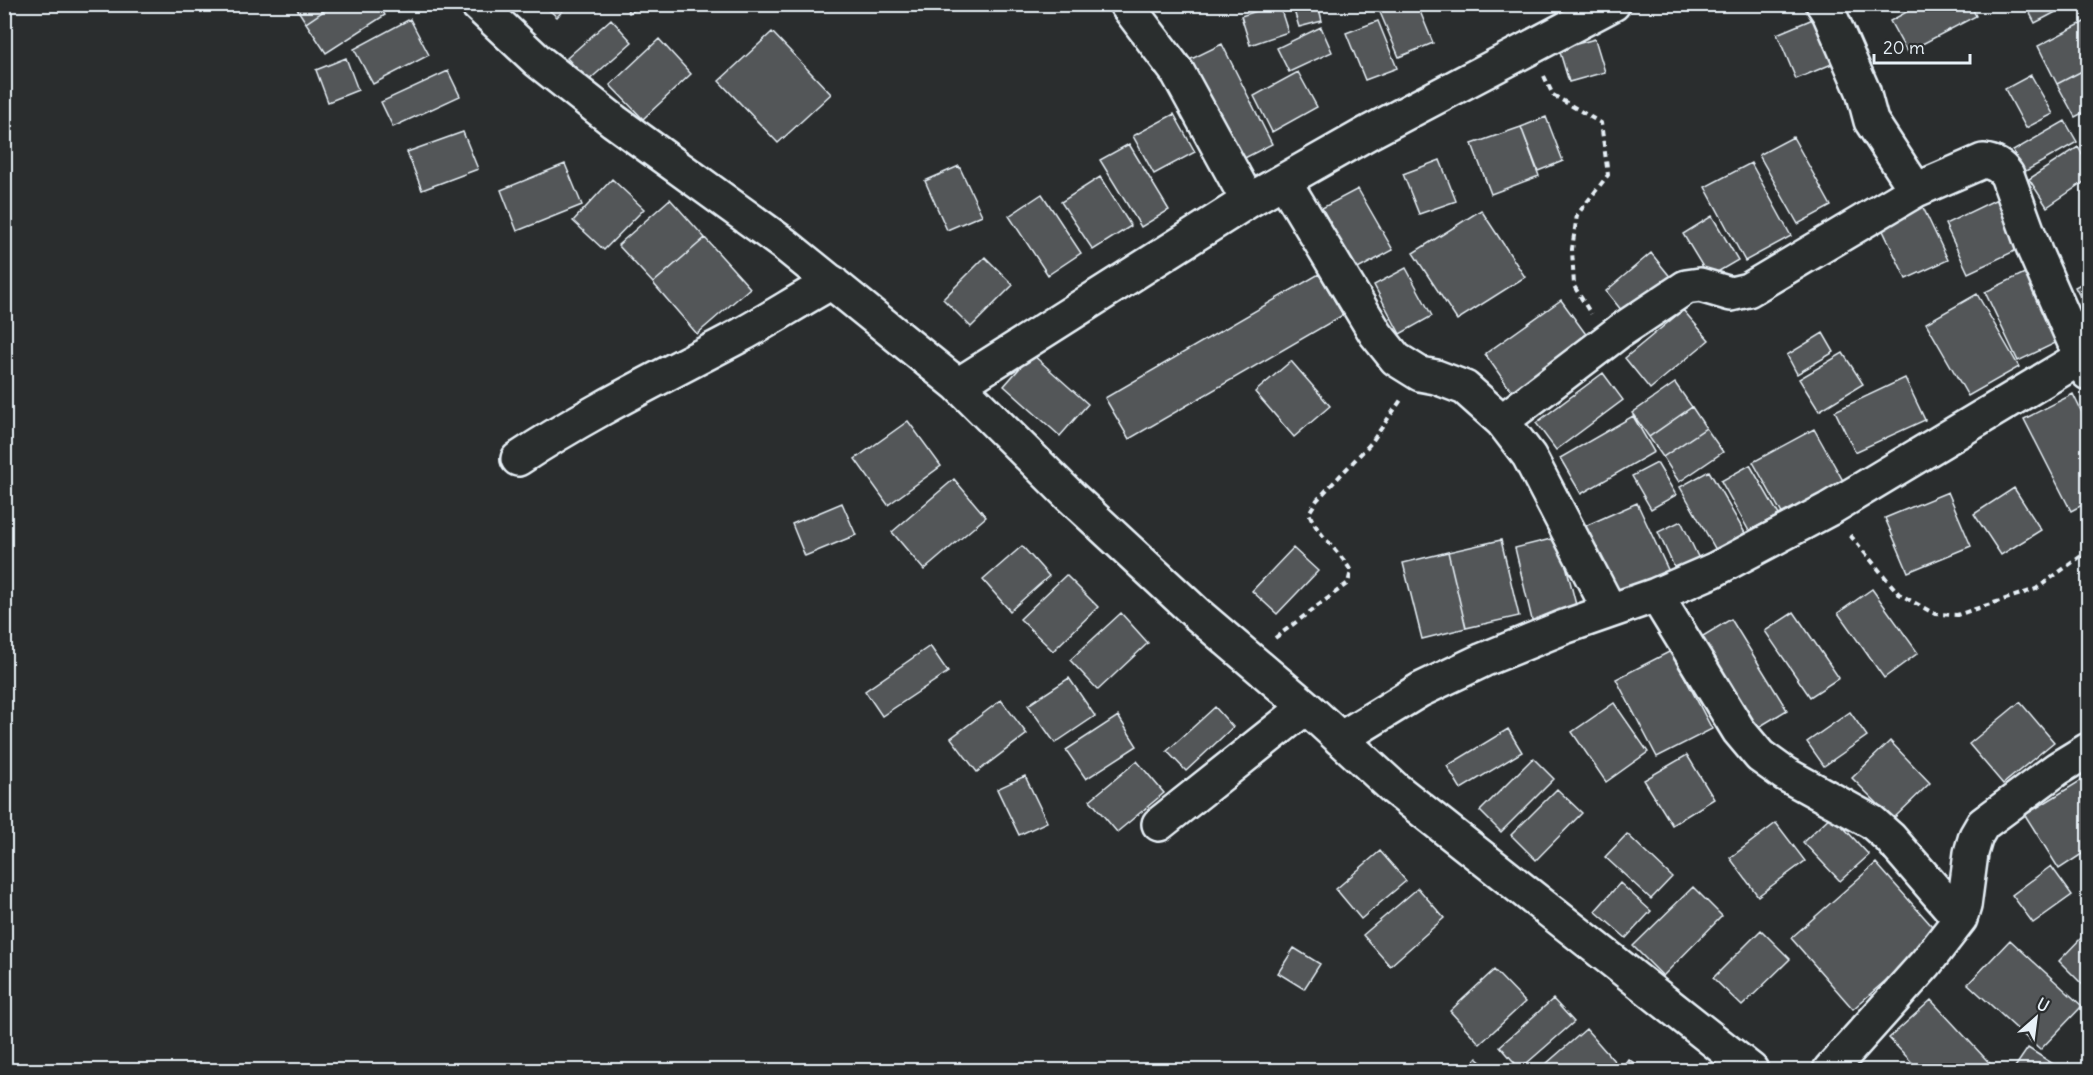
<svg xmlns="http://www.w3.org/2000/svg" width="2093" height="1075" viewBox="0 0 2093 1075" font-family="Delius,sans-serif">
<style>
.building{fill:#535759;stroke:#e8f1f8;stroke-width:1.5}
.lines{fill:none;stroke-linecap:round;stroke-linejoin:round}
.minor-casing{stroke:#e8f1f8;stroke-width:38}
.path{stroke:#e8f1f8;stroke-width:4;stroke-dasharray:6 4.5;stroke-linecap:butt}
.minor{stroke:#2a2d2e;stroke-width:33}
</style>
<rect width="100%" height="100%" fill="#2a2d2e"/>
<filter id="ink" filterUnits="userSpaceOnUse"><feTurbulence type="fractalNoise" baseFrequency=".0167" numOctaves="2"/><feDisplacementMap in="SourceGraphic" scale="12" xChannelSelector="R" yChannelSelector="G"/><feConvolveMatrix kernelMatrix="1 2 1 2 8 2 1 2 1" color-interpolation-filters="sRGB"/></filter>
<g filter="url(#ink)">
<path class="building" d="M52,4H89V9L52,10Z
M294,4H334L306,23Z
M334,4H378L385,15L326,53L306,23Z
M542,4H569L557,17Z
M625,4H647L629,13Z
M1279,4L1288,32L1250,45L1241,16Z
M1292,4H1318L1322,21L1299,27Z
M1392,4H1417L1433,43L1399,57L1379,10Z
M1921,4H1970L1976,16L1907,52L1890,21Z
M2025,4H2071L2035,23Z
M1844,6L1863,51L1796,79L1777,34Z
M410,19L429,55L373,84L354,49Z
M611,19L632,42L588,81L567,58Z
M2088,20V68L2057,84L2038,46Z
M1378,21L1397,68L1365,80L1346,33Z
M1321,27L1332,52L1289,72L1277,48Z
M772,32L831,94L778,143L719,81Z
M659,39L691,74L643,119L610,85Z
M1595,39L1605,72L1569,82L1559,49Z
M1222,44L1272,144L1237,162L1187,61Z
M346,58L358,90L328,102L316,70Z
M2088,68V110L2075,117L2057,84Z
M448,71L460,96L393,127L381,102Z
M1298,72L1317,107L1272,132L1254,96Z
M2031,75L2053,114L2026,128L2005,89Z
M1174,114L1195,152L1154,174L1133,136Z
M1546,117L1563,161L1538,171L1521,127Z
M2065,121L2077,142L2024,172L2013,151Z
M1521,127L1539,176L1491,194L1472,144Z
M463,132L478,169L422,190L407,152Z
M1793,137L1831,206L1798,224L1759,155Z
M1129,144L1169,210L1141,227L1100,160Z
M2078,147L2088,163V179L2047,207L2029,179Z
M1440,160L1456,201L1419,214L1403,174Z
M1751,163L1791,236L1745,261L1705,187Z
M565,164L582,205L517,231L501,190Z
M959,166L982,215L947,230L925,181Z
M1100,177L1131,226L1093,250L1061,202Z
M612,179L644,209L604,250L573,221Z
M1358,189L1393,250L1356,270L1322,208Z
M1042,194L1081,253L1048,275L1009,216Z
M670,199L705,238L653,283L618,245Z
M1919,199L1948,260L1906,279L1877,218Z
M1997,199L2021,248L1968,273L1945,224Z
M1481,210L1525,277L1457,320L1413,253Z
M1712,216L1738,260L1709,277L1683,234Z
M705,238L750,288L697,334L653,283Z
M1651,253L1676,284L1630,321L1606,291Z
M985,257L1013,285L971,327L943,299Z
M1406,268L1432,316L1400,334L1374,285Z
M2035,268L2068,337L2018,361L1985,292Z
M1319,274L1343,315L1129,439L1105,398Z
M2088,280V312L2075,287Z
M1977,294L2019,367L1968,396L1926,323Z
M1561,300L1596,348L1519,402L1485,354Z
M1683,310L1709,340L1650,389L1625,358Z
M1823,333L1834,352L1797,374L1787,355Z
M1843,353L1863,384L1819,411L1799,379Z
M1032,354L1088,404L1060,436L1004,386Z
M1291,361L1330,406L1294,437L1255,392Z
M1603,373L1623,400L1556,450L1536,423Z
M1905,378L1925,420L1855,452L1835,411Z
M1675,383L1692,407L1649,437L1632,413Z
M2073,394L2088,425V502L2071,511L2024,419Z
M1692,407L1706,428L1663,457L1649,437Z
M1633,416L1654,452L1581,494L1560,458Z
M908,421L941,466L888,505L855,459Z
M1706,428L1723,452L1679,482L1663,457Z
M1814,429L1846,486L1785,519L1753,462Z
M1657,463L1676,495L1651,509L1632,476Z
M1750,465L1779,515L1749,531L1721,481Z
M1709,471L1745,533L1716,550L1680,487Z
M954,479L986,517L924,570L892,532Z
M2014,488L2041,530L2001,555L1974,514Z
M1948,492L1971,546L1908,572L1885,518Z
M842,503L856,535L805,556L792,524Z
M1637,503L1670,574L1616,599L1583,527Z
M1681,521L1700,561L1677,573L1658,532Z
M1559,537L1578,613L1533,624L1515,548Z
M1501,540L1519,616L1466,628L1448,552Z
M1022,546L1049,576L1010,611L983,580Z
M1293,548L1318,571L1277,614L1252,591Z
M1448,552L1466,628L1422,639L1403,563Z
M1066,575L1098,607L1053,651L1020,619Z
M1872,589L1918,653L1884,678L1838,613Z
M1794,612L1839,678L1810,697L1765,631Z
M1121,613L1148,643L1098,690L1070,660Z
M1731,619L1787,710L1749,733L1693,642Z
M930,646L948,672L882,716L865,691Z
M1671,651L1712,729L1657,757L1616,679Z
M1069,678L1095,716L1055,743L1028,705Z
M1001,700L1027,734L977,772L951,738Z
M2020,702L2054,742L2003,784L1969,744Z
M1614,703L1648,752L1606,782L1572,732Z
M1215,707L1233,727L1186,771L1167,751Z
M1850,712L1867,736L1824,766L1807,742Z
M1118,716L1137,746L1086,779L1066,750Z
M1508,729L1522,752L1461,789L1447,766Z
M1890,741L1930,783L1893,819L1852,778Z
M1687,755L1714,799L1672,825L1644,780Z
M1533,758L1554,779L1501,832L1480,811Z
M1137,761L1164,793L1117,832L1090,800Z
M1025,776L1047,822L1019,835L997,789Z
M2088,776V850L2059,869L2025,815Z
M1557,789L1582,813L1536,860L1511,835Z
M1832,815L1869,855L1840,881L1803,842Z
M1776,823L1805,861L1758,896L1730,858Z
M1627,834L1672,877L1651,899L1605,857Z
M1380,851L1406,881L1361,919L1336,889Z
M1876,863L1939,934L1853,1009L1791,938Z
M2051,866L2072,895L2033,923L2012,895Z
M1620,883L1651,911L1626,938L1595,911Z
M1693,887L1722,916L1663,976L1633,946Z
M1418,888L1444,918L1390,966L1363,935Z
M1761,930L1790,959L1742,1006L1713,978Z
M2083,936L2088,941V990L2059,961Z
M2010,940L2082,1006L2040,1050L1968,984Z
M1294,948L1320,964L1304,989L1278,973Z
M1494,970L1525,1002L1480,1044L1450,1011Z
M1553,999L1574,1022L1520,1069L1500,1046Z
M1931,1000L1996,1070H1919L1889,1038Z
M1586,1029L1615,1062L1605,1070H1539Z
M2028,1048L2061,1069L2060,1070H2013Z
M1477,1058L1491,1070H1466Z
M1628,1059L1645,1070H1620Z"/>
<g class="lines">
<defs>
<path id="minor" d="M477,4L538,61L614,121L784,244L958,385L1069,495L1197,614L1306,707L1394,788L1751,1070
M1126,4L1178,73L1248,201
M1823,4L1829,13L1863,91L1871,121L1916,190
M1284,181L1376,334L1396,359L1420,374L1436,377L1465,388L1502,421L1529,456L1610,611
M958,385L1248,201L1368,133L1613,4
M1502,421L1620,331L1686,287L1700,285L1731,294L1748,290L1916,190L1983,161C1993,162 2001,166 2007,175L2035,252L2088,373
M518,459C589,412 666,375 741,335C772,318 801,299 832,282
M1656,595L1739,731L1760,756L1785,774L1872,822L1890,838L1960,919
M1340,739L1420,690L1483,660L1564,627L1656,595L1714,570L1829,509L2072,363L2088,355
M1159,824L1306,707
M1830,1070L1926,963L1960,919L1964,906L1971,853L1976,836L1983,824L2057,769L2088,750"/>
</defs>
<use href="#minor" class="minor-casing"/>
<path class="path" d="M1544,76L1553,95L1601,123L1608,175L1577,215L1572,249L1574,286L1591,314
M1850,535L1899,594L1935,614L1957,615L2036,589L2088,551
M1275,638L1348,583L1351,571C1339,550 1318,536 1309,513L1317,500L1371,443L1401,400"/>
<use href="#minor" class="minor"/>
</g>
</g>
<rect width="2093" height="1075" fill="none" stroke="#2a2d2e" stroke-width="24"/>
<rect x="12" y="12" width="2069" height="1051" fill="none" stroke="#e8f1f8" stroke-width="2" filter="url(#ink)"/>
<g transform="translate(2036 1018) rotate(28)" stroke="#2a2d2e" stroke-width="4.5" paint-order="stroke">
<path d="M0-4.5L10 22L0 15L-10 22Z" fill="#e8f1f8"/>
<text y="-9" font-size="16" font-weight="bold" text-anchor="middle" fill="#e8f1f8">U</text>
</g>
<path d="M1874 54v9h96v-9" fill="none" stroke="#e8f1f8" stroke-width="3"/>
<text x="1883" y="54" font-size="18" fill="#e8f1f8" stroke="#2a2d2e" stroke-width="4.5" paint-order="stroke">20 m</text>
</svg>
